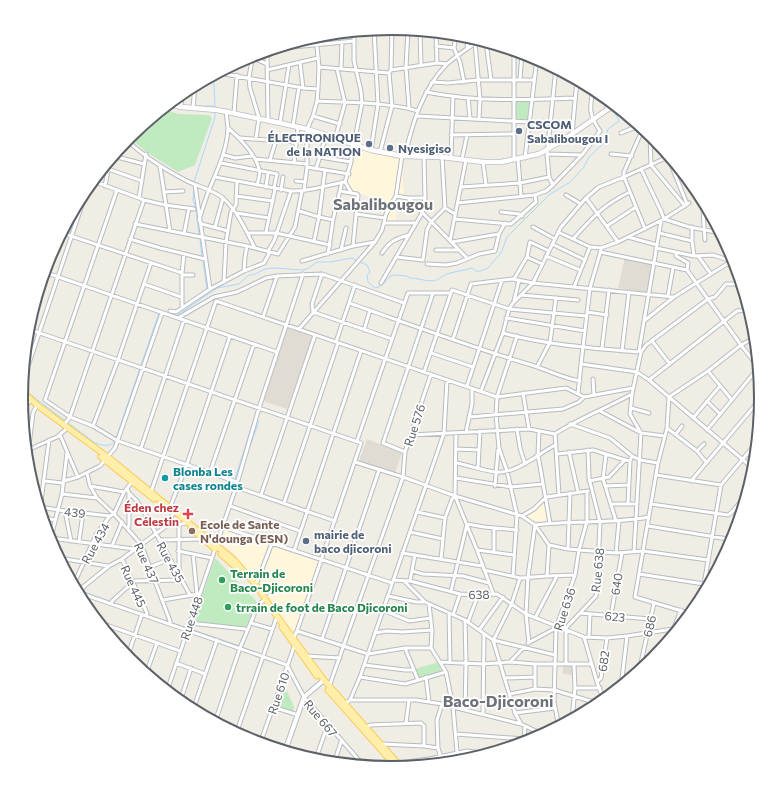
<svg xmlns="http://www.w3.org/2000/svg" width="783" height="797" viewBox="0 0 783 797" font-family="Commissioner,sans-serif">
<style>
.commercial{fill:#fff6db}
.education{fill:#e0dcd4}
.green{fill:#c0eabf}
.lines{fill:none;stroke-linecap:round;stroke-linejoin:round}
.stream{stroke:#a6daff;stroke-width:1}
.minor-casing{stroke:#b7bbc0;stroke-width:5}
.tertiary-casing{stroke:#b7bbc0;stroke-width:6}
.secondary-casing{stroke:#b8bcc2;stroke-width:6}
.primary-casing{stroke:#fdc951;stroke-width:7}
.minor{stroke:#fff;stroke-width:3}
.tertiary{stroke:#fff;stroke-width:4}
.secondary{stroke:#fff;stroke-width:4.5}
.primary{stroke:#ffefab;stroke-width:5}
.service-dot{fill:#5c6f8a;stroke:#fff;stroke-width:1.5}
.culture-dot{fill:#0f9aa8;stroke:#fff;stroke-width:1.5}
.health-dot{fill:#e0444e;stroke:#fff;stroke-width:1.5}
.education-dot{fill:#8d6e63;stroke:#fff;stroke-width:1.5}
.leisure-dot{fill:#2e9e5b;stroke:#fff;stroke-width:1.5}
.labels{text-anchor:middle;dominant-baseline:central;stroke-width:3.5;stroke-linejoin:round;paint-order:stroke}
.service-label{font-size:12px;font-weight:bold;fill:#4e5e75;stroke:#fff;text-anchor:start}
.street-label{font-size:12px;fill:#5c6167;stroke:#fff}
.culture-label{font-size:12px;font-weight:bold;fill:#0d838f;stroke:#fff;text-anchor:start}
.health-label{font-size:12px;font-weight:bold;fill:#be3a42;stroke:#fff;text-anchor:end}
.education-label{font-size:12px;font-weight:bold;fill:#785e54;stroke:#fff;text-anchor:start}
.leisure-label{font-size:12px;font-weight:bold;fill:#27864d;stroke:#fff;text-anchor:start}
.district-label{font-size:16px;font-weight:bold;fill:#6d7379;stroke:#fff}
.rim{fill:none;stroke:#5c6167;stroke-width:2}
</style>
<rect width="100%" height="100%" fill="#f0ede5"/>
<path class="commercial" d="M354,146L380,155L401,157L404,194L396,195V220L386,222L376,197H369L353,191L348,181L352,165Z
M545,499L548,519L542,522L533,520L523,516Z
M226,529L272,546L320,561L299,623L296,630L291,631L284,624L255,579L247,573L238,561L236,555L222,544L221,538Z"/>
<path class="education" d="M625,257L653,264L647,293L618,288Z
M288,328L313,336L287,409L263,401Z
M367,439L402,453L395,473L359,461Z
M563,666H573V675L563,674Z"/>
<path class="green" d="M516,99L530,100L528,122L514,121Z
M163,109L178,114L209,115L212,118L195,165L178,172L145,151L129,137Z
M215,558L257,602L246,627L193,622Z
M439,662L441,671L418,678L415,669Z
M283,682L294,707L293,711L275,705Z"/>
<g class="lines">
<path class="stream" d="M212,77L214,84L215,108
M609,104L612,103
M195,106H214
M194,182L215,117V111
M194,185L193,200L196,209L199,235
M200,239L202,257
M203,260L207,289
M360,262L367,265L370,272L367,275L368,282L375,288C387,285 384,280 391,276C395,274 403,276 407,276L410,278C417,278 425,281 432,281C438,281 442,276 447,274C455,271 464,271 472,268L476,271H480L488,268L501,253L507,237L549,195L570,182L584,167L589,157L604,143L608,129L619,121L614,111
M168,313L176,316L217,288L239,284L249,275H253L265,269L274,268L302,270L307,269L317,262H330L352,258L357,261
M27,392L95,443C102,445 109,448 115,441
M116,438L159,313
M248,452L259,421
M235,479L253,422
M75,588L81,591
M84,592L145,614
M266,596L283,585
M257,604L261,600
M148,615L187,628
M190,629L239,646L248,625"/>
<defs>
<path id="minor" d="M408,30L406,67L409,108
M420,31L421,65
M354,32V61L361,91L362,103L354,144
M436,32L437,63
M456,34L454,48L460,62L464,82
M486,42L491,80
M475,43L480,99L479,118
M436,46L454,48
M467,49L468,36
M267,53L293,47L354,41
M267,53L268,120
M253,55L249,77L250,88L259,118L256,138
M249,56L267,64
M300,62L303,88
M319,67L389,73
M341,69L342,42
M267,70L318,58
M391,70L437,63L447,64
M219,73L303,88L318,89
M520,79L522,53
M432,82L448,83L478,80H534
M426,92C475,102 525,100 575,98
M468,98L470,118
M607,98V110
M317,101C348,103 389,102 418,111
M181,107L182,94
M193,108L195,85
M226,111L228,128C239,137 256,155 259,169C261,174 258,181 257,185
M234,113L237,75
M313,116L340,124
M417,116L529,122
M280,123L289,65
M293,126L299,87
M643,128L624,172V177L645,229
M621,133L633,128L642,129
M572,134L577,80
M650,134L651,165L685,206
M451,135L513,134
M240,138L296,142
M335,139L345,103L337,69
M127,140C142,155 166,170 185,180C198,187 213,189 224,199C238,212 246,231 255,248
M371,150L378,104L374,30
M380,152L392,106L389,73L391,70L392,28
M547,154L582,155
M611,154L632,156
M224,155L235,158L252,156
M113,156L144,164
M405,156C412,124 423,88 447,64C457,55 469,48 479,40
M320,157L351,162
M668,157L687,204
M451,158L453,96
M525,158L537,58
M255,159L307,164
M462,159L467,135
M518,159L521,196
M270,160L276,140
M514,160V50
M483,162L486,185
M221,163L277,174L274,188
M294,163L298,127
M160,166L170,231
M307,167L349,174
M108,169L142,181
M316,169L326,136
M641,169L661,211L664,219L689,227L721,233
M215,177L291,191C309,192 327,185 345,182
M93,181L144,200L165,205L194,209
M296,181L305,182
M195,185L210,289
M553,185L549,177L547,154L556,68
M105,186L110,160
M266,187L268,173
M461,187L520,183L549,177
M117,190L45,400L70,417L93,426L118,441L237,482
M281,190L283,177
M304,191L307,167V129L313,116L317,101L318,89L319,67L316,36
M164,192L183,191
M351,192L345,182L351,162L352,144
M566,195L581,204
M236,196L273,201
M396,196L408,198L467,258
M702,196L705,240
M139,198L146,154
M408,198H425
M586,198L618,242
M458,203L535,195L546,191L553,185L582,155L600,131C588,113 590,109 593,88
M445,208L455,214
M299,211L319,217L325,170
M501,212L519,214L522,216
M236,213L269,218
M356,214L385,218
M454,219L511,224L536,202L535,195
M384,223H416
M135,224L247,246L278,254L295,227L302,191
M607,226L636,207
M215,227L223,198
M533,227L555,239
M692,227V241L694,256
M228,231L202,224L199,220C202,210 205,200 209,190C217,170 227,151 228,128
M266,232L275,189
M558,232L590,247L601,248L618,242L664,219L689,203
M62,233L182,273
M247,233H276L330,245
M659,233L692,241
M184,234L189,208
M628,237L657,245
M130,239L160,248L205,259
M573,239C592,218 604,204 630,192
M314,241L319,217L333,220
M450,241L466,160
M452,242L499,234
M552,244L585,260
M353,246L375,242
M656,248L694,256L713,255L728,260L731,264
M341,250L346,228
M436,250H459
M268,251L274,241L291,191
M600,252L687,270L741,345L759,368
M382,253C390,241 395,239 409,235
M676,253V256L688,263L687,270
M328,254L333,220L342,182
M546,256L580,270
M698,256L711,274
M396,257L423,260L427,230L431,222L445,208L442,157
M527,257L542,264
M302,261L353,246L358,195L357,194L340,191
M427,264L446,265L457,263L479,254L495,251L499,234L505,223
M244,271L245,257L247,246
M44,272L277,352
M322,274L312,304L313,312L392,339
M182,275H193
M514,279L527,257L530,242L549,251
M224,282L226,242L231,212L236,205L237,181
M381,283L422,213L425,198L424,157
M144,284L181,297
M574,287L590,247
M521,295L578,300
M668,296L673,268
M216,301L497,397L566,388L584,397L633,388
M514,301L519,280
M349,303C409,324 468,346 528,364C546,369 561,378 580,381
M182,308V273L184,254
M170,311L176,312L210,289L244,271L264,263L270,252
M587,312L607,315
M263,317L277,276
M178,318L214,297L237,292L266,278L277,276L322,274L404,303
M506,318L585,331
M644,321L674,297L727,264H736
M28,329L361,443L297,631L293,639
M299,329L375,242L382,230L386,214L396,196L402,156
M364,330L370,310
M503,333C546,345 593,348 637,352L639,351L661,221
M453,339L471,284L512,279L533,283L674,297
M652,341L670,364
M336,342L355,285
M602,348L609,290
M622,351L629,292
M431,353L473,367
M581,364L590,288L601,250
M537,367L550,342L556,298
M708,371L732,400
M424,372L452,290L509,309L586,316
M593,379L594,395
M649,380L737,311L750,310
M23,381L88,187
M467,386L502,280
M481,391L503,333L509,309L513,303L533,283L561,227L586,198L599,187L624,177L670,156
M523,393L529,429
M578,394L581,364L637,372L649,380L755,470
M632,394L630,414L641,433L665,436
M669,397L667,428L658,463L635,597L692,614
M669,397L708,371L741,345L756,337
M707,401L720,414
M631,408L649,413
M22,411L29,402
M600,411L641,433L634,552
M469,417L563,409L579,402L584,397
M693,418L720,386
M570,424L610,438L632,456L640,460L658,463
M64,425L70,417L144,200
M93,426L118,360L151,263
M667,428L697,451L706,462
M517,429L520,448L525,464
M707,430L759,367
M539,431L538,455L550,523
M466,432L472,404V388
M456,433L455,496L477,550L493,593
M555,434L559,495
M676,434L682,426
M60,435L78,477
M411,435L529,429L555,434C579,418 607,408 632,394L641,352L646,345L708,299L715,297L726,284H742
M357,441L408,293H451
M141,448L184,320
M456,449L479,450
M28,450L57,437L65,430
M697,451L704,444
M405,452L383,443L433,293
M569,452L578,492
M557,454L593,450L625,460
M606,455L603,479L616,521
M27,460L33,413L37,405
M355,462L403,477L455,496L522,516L535,525L549,545L568,549L616,553L643,551L708,560
M456,463C469,465 483,471 496,472C516,474 538,454 555,445
M478,468L480,431
M210,472L254,344
M87,473L90,486L97,498L114,514L141,544L170,621V624
M656,475L721,485
M456,478L511,487L543,484
M44,481L63,483
M64,481L78,477L100,466L115,448L162,313
M589,481L609,477L625,460L630,461L632,456
M691,481L762,397
M90,486L124,492
M495,486L498,450
M605,486L628,485
M236,487L335,521
M127,489L129,493L137,501L147,517L190,595
M151,492L216,301
M62,494L97,498
M261,495L315,335
M284,503L338,343
M611,504H637
M628,504L630,461
M651,504L728,515L731,513L748,493
M230,506L300,531
M40,507L65,511L110,516
M40,509L49,440
M169,510L187,464L230,336
M65,511L71,541
M417,512L445,518L452,499L455,496
M522,516L534,509L546,497L588,491
M42,517L55,520
M535,525C573,520 611,524 649,517
M648,526L734,540
M223,527L392,583
M128,528L129,525V494
M410,532L443,539
M51,538L134,549
M159,540L203,539
M50,541L62,494L67,453
M79,542L83,513
M112,546L122,522
M568,549L570,493
M477,550L514,555
M178,551L212,558
M294,551L361,351
M494,552V528
M402,553L482,566
M616,553L619,521
M193,554L197,594
M59,558L108,566
M122,559L147,613L146,616
M441,559L445,518
M150,567L170,559
M484,570L520,578L547,576L575,575
M412,571L423,574L463,576L489,583
M179,574V525L185,523
M639,574L704,584
M706,574L715,576
M513,576L517,515L507,471L499,448L496,415L497,397L517,336
M547,576L549,545
M520,578L512,603L495,637L493,640L515,713L521,724
M393,580L410,581L460,594L478,595L497,594L526,614L584,637L607,638L627,636L673,629
M132,581L182,580
M404,581L425,602L465,620L493,640L555,655
M410,581L415,555
M256,585L272,543
M73,586L97,533L110,516L114,514L124,492L132,482
M451,591L467,524L484,527L517,530
M77,592L287,665L304,697L364,766
M82,594L83,587L109,566L122,559L165,527L173,514
M388,596L416,602H425
M163,600L198,594
M701,602L721,485L758,441
M112,604V601L132,583
M383,610L409,621L431,618
M449,613L450,662
M580,613L650,619
M453,615L460,594
M611,615L622,553
M535,618L557,576
M98,622L180,651
M468,622L478,595
M190,623L245,629
M251,623L272,629
M479,630L503,597
M564,630L596,596L597,591L600,522L589,478L588,450
M297,631L368,654L405,648H431
M375,633L387,631L402,632L432,630
M584,637L597,682L604,701
M589,637L590,614
M322,639L379,470
M528,643L556,628
M529,643L526,614L528,577L535,525
M668,643L681,610
M405,648L418,680
M121,650L129,653
M306,656L340,658
M127,658L142,614
M440,662L483,664L510,662L535,664H592
M510,662L524,647
M176,663L205,674
M535,664V689
M566,664V631
M364,665L405,670H413
M446,672L453,707L457,752L461,762
M639,672L654,603
M146,674L157,643
M360,677L405,684L446,672L431,648L432,631L429,604
M426,677L429,702
M505,678L535,677
M597,682L601,678L607,638
M329,687L403,477L405,452L431,374
M621,687L627,636
M575,688H600
M167,691L236,487L259,408L303,274
M510,694L535,689L554,690L600,704
M350,700H416L442,704L465,710L466,663L465,620
M180,702L191,668
M442,704L437,720L438,748L443,764
M344,705L350,700L360,677L444,433L447,380
M273,707L298,715
M193,710L217,640
M465,710L521,724L544,735
M515,713L555,708
M483,714L484,634
M572,720L575,688L574,665
M215,722L240,648L258,605L263,601
M406,723L409,700
M559,727L554,702L556,628L575,575L579,550L587,521V491
M365,729L370,725L421,723L424,726V746
M236,734L276,619
M456,734L524,739
M260,744L295,644
M382,744L424,746L438,748
M524,744L525,726
M429,759L430,765
M315,761L328,724
M334,763L341,742
M398,763L429,759L467,751L489,754
M353,765L356,758"/>
<path id="tertiary" d="M285,751L304,697L324,680"/>
<path id="secondary" d="M169,104L181,107L217,110L280,123L307,129L371,150L402,156L442,157L483,162H501L539,154L565,139L611,107L616,106"/>
<path id="primary" d="M22,391L37,405L109,458L234,560L256,585L276,615L324,680L402,768
M101,457L154,499
M191,528L215,549
M221,554L237,568
M282,627L317,676
M328,690L392,762"/>
</defs>
<use href="#minor" class="minor-casing"/>
<use href="#tertiary" class="tertiary-casing"/>
<use href="#secondary" class="secondary-casing"/>
<use href="#primary" class="primary-casing"/>
<use href="#minor" class="minor"/>
<use href="#tertiary" class="tertiary"/>
<use href="#secondary" class="secondary"/>
<use href="#primary" class="primary"/>
</g>
<g class="service-dot">
<circle cx="519" cy="131" r="4"/>
<circle cx="369" cy="144" r="4"/>
<circle cx="390" cy="148" r="4"/>
<circle cx="306" cy="541" r="4"/>
</g>
<circle class="culture-dot" cx="165" cy="478" r="4"/>
<path class="health-dot" d="M186 508h4v4h4v4h-4v4h-4v-4h-4v-4h4z"/>
<circle class="education-dot" cx="192" cy="531" r="4"/>
<g class="leisure-dot">
<circle cx="222" cy="580" r="4"/>
<circle cx="228" cy="607" r="4"/>
</g>
<g class="labels">
<g class="service-label">
<text x="527" y="124">CSCOM<tspan x="527" dy="14">Sabalibougou I</tspan></text>
<text x="361" y="137" text-anchor="end">ÉLECTRONIQUE<tspan x="361" dy="14">de la NATION</tspan></text>
<text x="398" y="148">Nyesigiso</text>
<text x="314" y="534">mairie de<tspan x="314" dy="14">baco djicoroni</tspan></text>
</g>
<g class="street-label">
<text transform="translate(414 425) rotate(-72)">Rue 576</text>
<text transform="translate(75 512) rotate(6)">439</text>
<text transform="translate(95 543) rotate(-61)">Rue 434</text>
<text transform="translate(171 562) rotate(61)">Rue 435</text>
<text transform="translate(147 563) rotate(66)">Rue 437</text>
<text transform="translate(597 570) rotate(-84)">Rue 638</text>
<text transform="translate(616 584) rotate(-81)">640</text>
<text transform="translate(134 586) rotate(66)">Rue 445</text>
<text transform="translate(479 594) rotate(-2)">638</text>
<text transform="translate(564 609) rotate(-72)">Rue 636</text>
<text transform="translate(615 616) rotate(5)">623</text>
<text transform="translate(191 618) rotate(-71)">Rue 448</text>
<text transform="translate(649 626) rotate(-78)">686</text>
<text transform="translate(603 661) rotate(-82)">682</text>
<text transform="translate(278 693) rotate(-71)">Rue 610</text>
<text transform="translate(321 718) rotate(50)">Rue 667</text>
</g>
<g class="culture-label">
<text x="173" y="471">Blonba Les<tspan x="173" dy="14">cases rondes</tspan></text>
</g>
<g class="health-label">
<text x="179" y="507">Éden chez<tspan x="179" dy="14">Célestin</tspan></text>
</g>
<g class="education-label">
<text x="200" y="524">Ecole de Sante<tspan x="200" dy="14">N'dounga (ESN)</tspan></text>
</g>
<g class="leisure-label">
<text x="230" y="573">Terrain de<tspan x="230" dy="14">Baco-Djicoroni</tspan></text>
<text x="236" y="607">trrain de foot de Baco Djicoroni</text>
</g>
<g class="district-label">
<text x="383" y="203">Sabalibougou</text>
<text x="498" y="700">Baco-Djicoroni</text>
</g>
</g>
<path d="M0 0H783V797H0ZM28 398a363 363 0 1 1 726 0a363 363 0 1 1-726 0Z" fill="#fff" fill-rule="evenodd"/>
<path class="rim" d="M28 398a363 363 0 1 1 726 0a363 363 0 1 1-726 0Z"/>
</svg>
